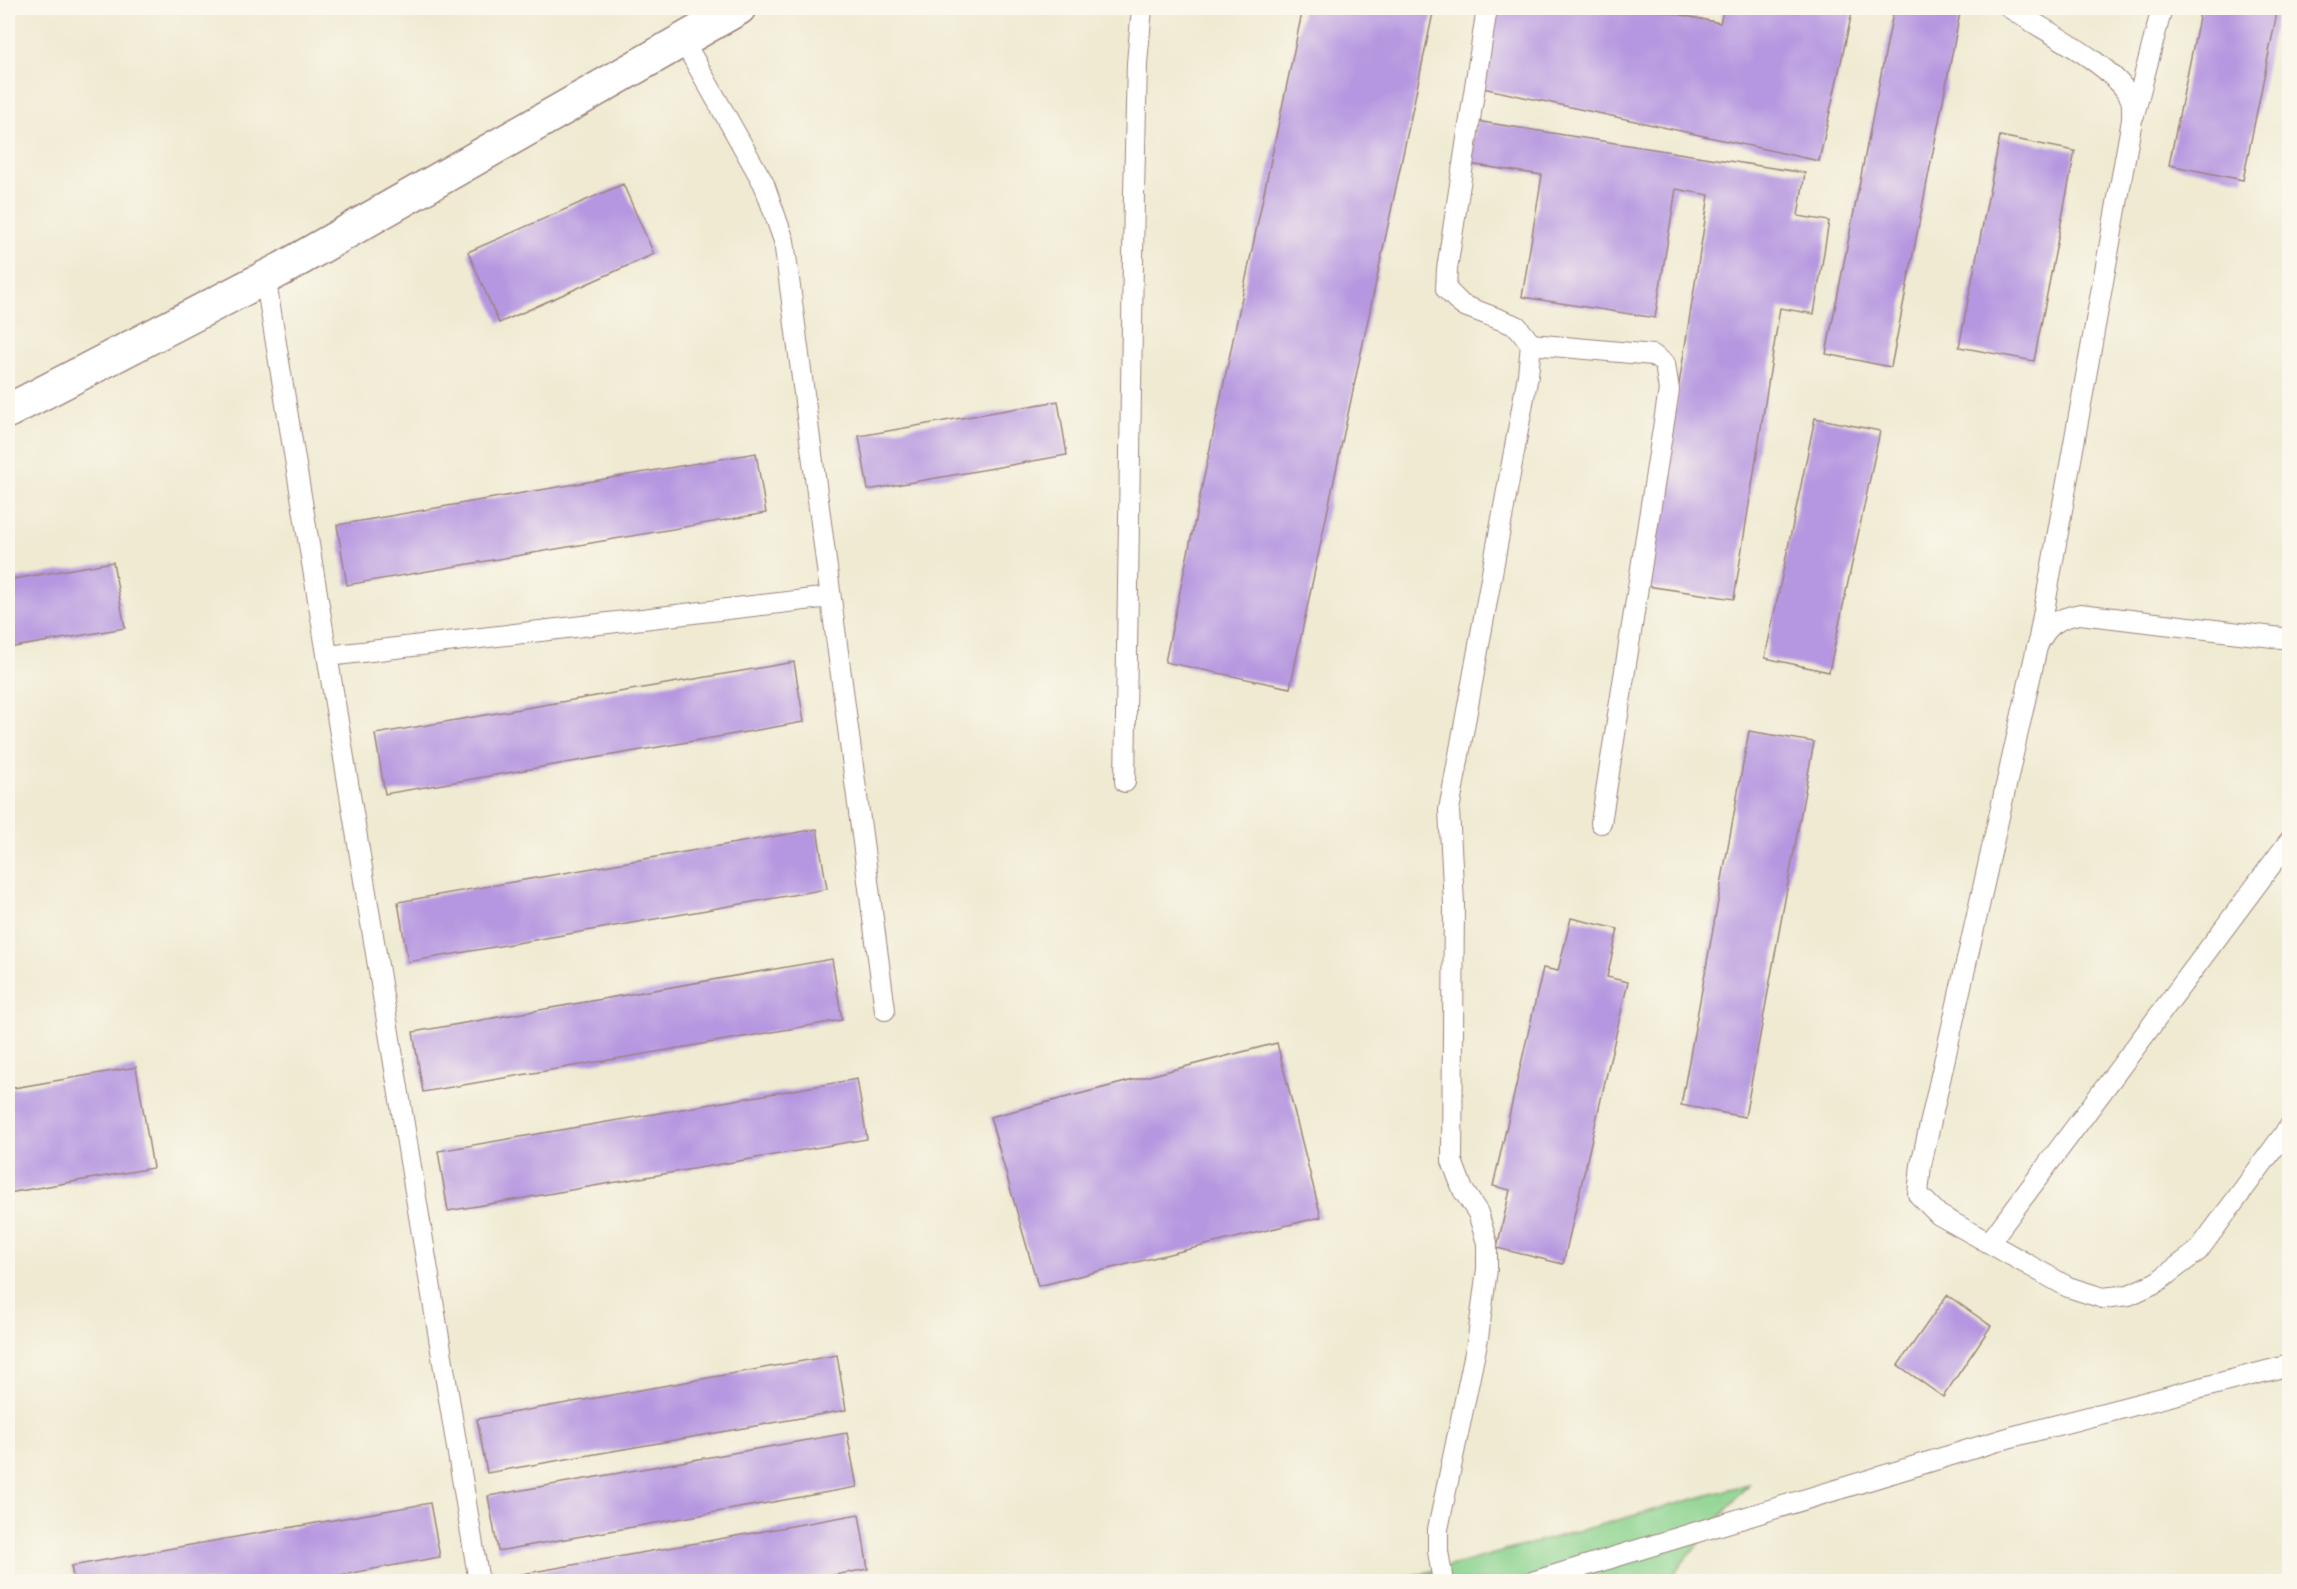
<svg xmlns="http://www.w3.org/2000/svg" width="2297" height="1589" viewBox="0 0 2297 1589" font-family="'EB Garamond',serif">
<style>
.green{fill:#8bd38e;stroke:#6a795c;stroke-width:1.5}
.building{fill:#b596e0}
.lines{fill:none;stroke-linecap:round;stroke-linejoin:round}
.lane-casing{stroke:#9c847e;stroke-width:22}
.street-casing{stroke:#9c847e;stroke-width:36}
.lane{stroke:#fff;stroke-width:20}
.street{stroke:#fff;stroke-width:33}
</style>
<rect width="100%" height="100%" fill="#fbf7ec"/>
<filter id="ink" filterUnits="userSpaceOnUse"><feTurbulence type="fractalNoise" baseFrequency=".0167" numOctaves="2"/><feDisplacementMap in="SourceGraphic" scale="12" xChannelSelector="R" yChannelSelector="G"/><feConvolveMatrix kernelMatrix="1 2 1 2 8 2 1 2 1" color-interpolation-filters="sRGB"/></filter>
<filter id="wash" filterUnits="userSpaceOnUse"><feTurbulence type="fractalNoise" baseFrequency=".008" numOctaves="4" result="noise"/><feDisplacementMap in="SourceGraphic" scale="24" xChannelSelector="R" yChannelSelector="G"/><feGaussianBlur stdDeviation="1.35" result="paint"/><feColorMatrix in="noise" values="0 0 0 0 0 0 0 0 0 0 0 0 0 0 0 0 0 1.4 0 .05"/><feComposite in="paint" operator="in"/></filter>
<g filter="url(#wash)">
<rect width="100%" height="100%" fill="#efead1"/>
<path class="green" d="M1748,1484L1667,1581H1396Z"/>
<g id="blocks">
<path class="building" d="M1303,8H1434L1290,688L1165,662Z
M1495,8H1648L1720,23L1724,8H1853L1819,161L1478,87Z
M1894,8H1961L1891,367L1826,354Z
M2201,8H2278L2243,180L2169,165Z
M1476,121L1805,173L1798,216L1829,221L1814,314L1780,308L1734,599L1647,586L1709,195L1676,189L1655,318L1522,297L1542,175L1469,164Z
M2000,136L2075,151L2034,361L1959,347Z
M623,184L654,254L499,323L468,252Z
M1058,401L1067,455L868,490L859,436Z
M1815,418L1880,431L1829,672L1765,658Z
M756,453L766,513L347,585L337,525Z
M113,562L125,628L8,648V580Z
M794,662L804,722L385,794L375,734Z
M1749,731L1814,742L1745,1117L1681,1105Z
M817,829L827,889L408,962L398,902Z
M1571,918L1618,929L1607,977L1628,982L1563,1264L1497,1248L1510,1190L1493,1186L1543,968L1558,971Z
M832,959L842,1020L423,1092L413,1032Z
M1277,1043L1321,1217L1038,1286L990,1117Z
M136,1067L153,1168L8,1193V1089Z
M857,1079L867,1139L448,1211L438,1151Z
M1947,1295L1991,1326L1943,1397L1898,1365Z
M837,1355L846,1410L487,1473L477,1419Z
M847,1433L857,1487L498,1551L488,1496Z
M430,1503L440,1557L302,1582H74L71,1566Z
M859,1514L868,1569L796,1582H500L499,1578Z"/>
</g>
</g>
<g filter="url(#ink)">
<use href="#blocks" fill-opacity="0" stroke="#9c847e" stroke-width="1.5"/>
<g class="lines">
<defs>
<path id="lane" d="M2010,8C2044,31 2110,62 2130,97C2133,103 2132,113 2132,120L2039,638
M683,40L764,184L784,241L885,1010
M2134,115L2162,8
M265,276L479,1582
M1531,344L1653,355L1665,364L1669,390L1601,823
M2290,639L2080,614C2058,618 2046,625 2037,647L1921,1165L1918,1194L1939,1215L2068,1287L2103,1298L2129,1295L2157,1282L2198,1251L2290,1126
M328,656L830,597
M1125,782L1134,193L1137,63L1142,8
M1989,1243L2290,840
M1443,1582L1438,1551V1529L1478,1338L1487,1269V1243L1478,1213L1463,1190L1452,1161L1454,904L1449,810L1528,375L1531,344L1517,326L1462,305L1446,289L1447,269L1487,8
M1532,1582L2011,1437L2290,1365"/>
<path id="street" d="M8,411L282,269L739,8"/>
</defs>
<use href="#lane" class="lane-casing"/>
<use href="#street" class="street-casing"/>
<use href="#lane" class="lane"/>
<use href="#street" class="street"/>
</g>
</g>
<rect width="2297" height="1589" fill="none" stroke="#fbf7ec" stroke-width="30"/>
</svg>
